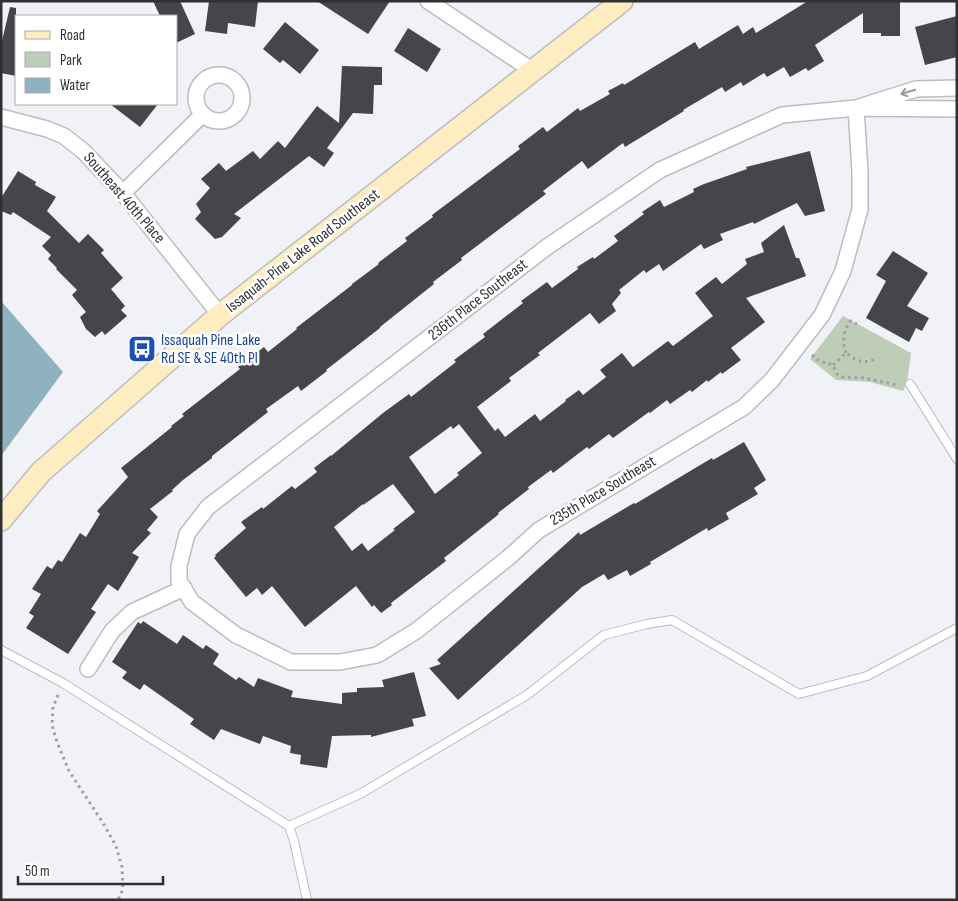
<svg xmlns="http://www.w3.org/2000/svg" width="958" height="901" viewBox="0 0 958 901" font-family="'Sofia Sans Condensed',sans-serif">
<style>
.green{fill:#becdb6}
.water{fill:#8eb2bf}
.building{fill:#44464a;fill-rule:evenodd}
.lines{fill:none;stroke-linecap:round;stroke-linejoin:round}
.service-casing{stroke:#bcbdc2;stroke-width:10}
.minor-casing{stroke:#bcbdc2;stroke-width:18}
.secondary-casing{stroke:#bcbdc2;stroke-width:24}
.path{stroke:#9c9ea2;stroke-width:3;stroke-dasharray:2.5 4;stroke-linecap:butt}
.service{stroke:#fff;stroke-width:8}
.minor{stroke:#fff;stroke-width:15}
.secondary{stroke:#feedc0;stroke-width:21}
.oneway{stroke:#979898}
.labels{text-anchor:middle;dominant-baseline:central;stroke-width:5;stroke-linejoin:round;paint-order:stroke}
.street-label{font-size:16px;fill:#2f3032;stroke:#fff}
.transit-label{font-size:16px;fill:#164399;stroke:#fff;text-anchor:start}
</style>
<rect width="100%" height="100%" fill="#f0f2f7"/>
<path class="green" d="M843,316L911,353L907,383L903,391L870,382L836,380L810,359Z"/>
<path class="water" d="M1,301L63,372L1,456Z"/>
<path class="building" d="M153,1H180L195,34L176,43V16H160Z
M209,1H258L255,27L228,23L227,34L205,31Z
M317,1H390L368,34Z
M808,1H900V36H881V33H863V13L815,45L824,61L808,71L806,68L790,77L784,67L767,77L764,73L743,86L741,82L725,92L722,87L683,110L684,111L625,147L623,143L588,169L582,161L543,191L546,194L461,258L462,260L433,282L434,284L380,327V328L326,370L327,371L301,391L298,386L266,409L268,412L212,456V458L183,480L172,490L173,491L150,509L158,517L147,530L151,533L132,553L139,557L118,591L108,584L91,609L96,612L68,654L26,628L34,616L29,613L41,594L32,589L47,566L52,569L58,560L62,562L80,533L86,537L100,514L97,511L128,477L121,468L172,427L171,426L184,416L182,414L240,369L238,367L264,347L268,352L297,329L296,328L352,285V284L379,264L378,263L407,241L405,238L433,217L432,215L520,149L518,146L543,127L547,132L578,108L580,111L610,94L608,91L623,83L624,85L695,42L699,49L738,25L743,34L753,27L756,33Z
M10,7L16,8V76L1,73V45Z
M957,16V57L925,65L915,27Z
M285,22L319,50L300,74L283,60L280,63L263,49Z
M408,28L441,49L427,72L394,51Z
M342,66L382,67V85H374L373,114L353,113L327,148L334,153L324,167L309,156L234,214L241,218L222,237L215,239L195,219L201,212L196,204L210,188L201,179L219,163L226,171L253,151L260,159L278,141L285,148L317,106L339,123Z
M110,104H158L140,127Z
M810,151L825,211L805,216L797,203L754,224L753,222L720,234L723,240L704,249L701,244L663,271L659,264L646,273L644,270L619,290L621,293L612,304L616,311L599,324L590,313L538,353L540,355L509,378L511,381L477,407L495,431L498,428L505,437L535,414L540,421L566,401L565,400L579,390L583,395L606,377L600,370L622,353L633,367L668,341L673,346L713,316L695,293L716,277L722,284L747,264L745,259L764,252L761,243L784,225L796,258H799L806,276L746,298L765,322L731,348L741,360L722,374L721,372L708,382L707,380L692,392L690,390L670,404L667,400L650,413L649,412L613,438L609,434L589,449L587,447L553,473L551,470L528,487L529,489L498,513L499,514L444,558L446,561L391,603L392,605L381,613L374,605L372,607L356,586L305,627L272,586L262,595L257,588L246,597L214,558L216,556L215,555L246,528L241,522L262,507L263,509L292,486L295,489L317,472L314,468L331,455V456L383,413L409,394L411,397L456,362L454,360L485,337L483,334L523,303L521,301L547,282L552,288L578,269L577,267L593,257L594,259L618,241L614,236L644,214L642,212L660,200L664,207L694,192L693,189L704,184L747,169L746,167ZM459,424L482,453L457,473L459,475L435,494L409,457L451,426L453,429ZM393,484L415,512L393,529L395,530L368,551L362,543L352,551L334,527L363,504V505Z
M18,171L36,182L35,185L56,197L47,211L79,243L88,234L104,250L101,253L123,278L111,289L125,306L121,310L127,316L105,335L102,331L95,337L86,329L80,317L86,312L72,295L77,290L56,269L57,268L48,259L51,255L42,246L51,237L13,212L11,215L1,211V198Z
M893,251L928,273L907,306L929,318L922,331L916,328L909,342L866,318L886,281L876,275Z
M744,442L766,480L754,488L758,494L726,513L729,519L708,531L707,528L650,562L651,564L630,576L627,570L608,580L604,574L582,587L458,700L429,668L441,664L437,660L579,532L580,535L634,503L635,504L712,458L713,460Z
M143,621L177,644L183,635L203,649L206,645L219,654L213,664L236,680L239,677L254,687L258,678L293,691L291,697L342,704V693L357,692V688L384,687L382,680L414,672L426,716L412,719L414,726L371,737V735L332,736L327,768L300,764L301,755L290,753L291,746L263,736L260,744L221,729L214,740L190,724L194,719L144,684L140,690L122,678L127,672L112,662L138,622L141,624Z"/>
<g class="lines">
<defs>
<path id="service" d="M910,384L957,459
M1,650L63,683L289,826L360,794L527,695L604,635L647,624L672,620L799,694L867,676L957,628
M289,826L294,841L307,900"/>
<path id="minor" d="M428,1L533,71
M196 98a23 23 0 1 1 46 0a23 23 0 1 1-46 0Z
M957,88L916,89L856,108L957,109
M856,108L860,172V209L843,271L822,315L772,380L744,407L539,530L508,558L416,631L377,655L340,662H291L236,635L192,602L179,581V566L187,534L208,507L547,247L660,170L782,115Z
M1,117L47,129L64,136L83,151L123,193L220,315
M123,193L203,114
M88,669L112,631L132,612L184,588"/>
<path id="secondary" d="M1,520L41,472L220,315L622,1"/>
</defs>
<use href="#service" class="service-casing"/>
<use href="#minor" class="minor-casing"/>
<use href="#secondary" class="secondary-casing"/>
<path class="path" d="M846,353C842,341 843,332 850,321L857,324
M812,355C821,364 823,361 833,365L837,374L842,377L864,378L897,385
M833,365L846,353C857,361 864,365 877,358
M58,695L53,707L52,725L57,742L69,771L103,823L116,846L122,867L123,889L118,900"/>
<use href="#service" class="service"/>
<use href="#minor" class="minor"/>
<use href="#secondary" class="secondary"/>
</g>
<defs><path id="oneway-shaft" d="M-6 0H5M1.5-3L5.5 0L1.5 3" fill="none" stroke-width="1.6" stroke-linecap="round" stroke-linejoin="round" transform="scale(1.25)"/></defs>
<use class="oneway" href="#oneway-shaft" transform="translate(908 92) rotate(163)"/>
<defs>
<symbol id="bus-square" viewBox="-11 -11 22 22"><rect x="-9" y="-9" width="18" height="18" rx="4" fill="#1a4fb4" stroke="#fff"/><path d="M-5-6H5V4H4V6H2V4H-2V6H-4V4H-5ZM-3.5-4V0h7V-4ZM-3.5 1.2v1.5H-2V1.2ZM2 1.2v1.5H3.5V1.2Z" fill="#fff"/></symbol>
</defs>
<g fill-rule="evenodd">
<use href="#bus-square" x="126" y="333" width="32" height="32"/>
</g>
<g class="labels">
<g class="street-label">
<text transform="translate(124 198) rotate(49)">Southeast 40th Place</text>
<text transform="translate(303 251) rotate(-38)">Issaquah-Pine Lake Road Southeast</text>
<text transform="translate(478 300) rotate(-38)">236th Place Southeast</text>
<text transform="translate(603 491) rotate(-31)">235th Place Southeast</text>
</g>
<g class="transit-label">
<text x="161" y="340">Issaquah Pine Lake<tspan x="161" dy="18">Rd SE &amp; SE 40th Pl</tspan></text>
</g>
</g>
<rect width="958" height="901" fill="none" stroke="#2f3032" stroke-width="5"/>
<rect x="15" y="15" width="162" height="90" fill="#ffffff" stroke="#acacad"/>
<rect x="25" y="31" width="25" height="8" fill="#feedc0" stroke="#acacad"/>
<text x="60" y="40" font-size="15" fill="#2f3032">Road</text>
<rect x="25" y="52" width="25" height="15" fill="#becdb6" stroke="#acacad"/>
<text x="60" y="65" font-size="15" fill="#2f3032">Park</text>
<rect x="25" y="78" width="25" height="15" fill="#8eb2bf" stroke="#acacad"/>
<text x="60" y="90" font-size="15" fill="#2f3032">Water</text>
<path d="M18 876v8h145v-8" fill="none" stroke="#2f3032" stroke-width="2.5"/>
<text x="25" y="876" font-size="15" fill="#2f3032" stroke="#ffffff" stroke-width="4" paint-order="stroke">50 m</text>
</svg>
